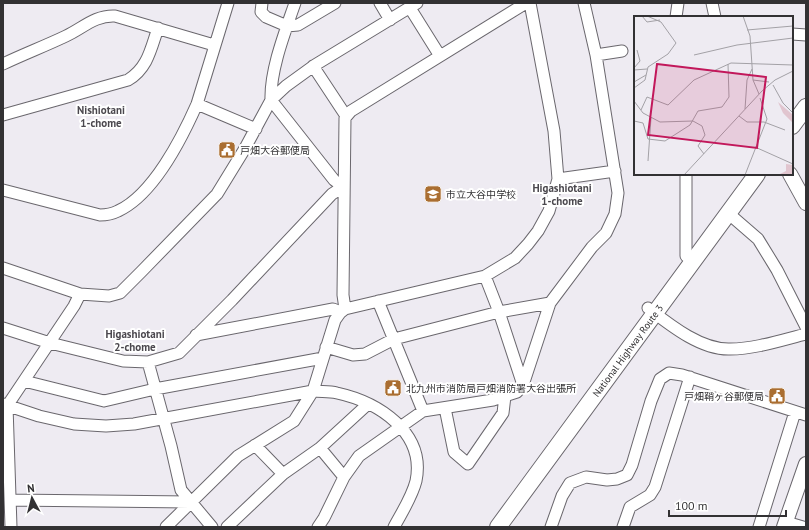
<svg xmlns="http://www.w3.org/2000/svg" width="809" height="530" viewBox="0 0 809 530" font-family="'PT Sans','Noto Sans JP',sans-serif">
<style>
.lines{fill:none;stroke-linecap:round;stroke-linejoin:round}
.minor-casing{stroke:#6a676d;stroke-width:13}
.major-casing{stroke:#6a676d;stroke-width:16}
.highway-casing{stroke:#6a676d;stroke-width:18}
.minor{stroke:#fff;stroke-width:11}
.major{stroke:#fff;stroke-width:14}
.highway{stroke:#fff;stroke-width:16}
.labels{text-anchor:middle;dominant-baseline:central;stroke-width:4;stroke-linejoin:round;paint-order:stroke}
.poi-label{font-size:10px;fill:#323133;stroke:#fff;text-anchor:start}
.street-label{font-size:10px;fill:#323133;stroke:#fff}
.neighbourhood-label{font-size:11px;font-weight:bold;fill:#4b484e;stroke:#fff}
.inset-road{fill:none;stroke:#a3a1a6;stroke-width:1}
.view{fill:#c2185b;fill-opacity:0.15;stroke:#c2185b;stroke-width:2}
.inset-edge{fill:none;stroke:#323133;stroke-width:2}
</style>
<rect width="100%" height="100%" fill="#eeebf2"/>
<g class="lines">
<defs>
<path id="minor" d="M262,3L261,12L266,17L287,26L298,25L335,3
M295,3C285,32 270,70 271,100L334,180L343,187
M380,3L390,20
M712,3L715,17
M410,8L440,56
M676,17L678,3
M792,34L806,35
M596,55L622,51
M3,64C24,54 45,46 66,36C83,28 95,15 115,16L214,45
M313,66L346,116
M197,104L256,129
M3,115L128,80C148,68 151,48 158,28
M686,174V256
M558,179L615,171
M3,190L100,215C106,215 112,214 118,211C153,195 182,138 197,104L228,3
M728,213L758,239L777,270L806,327
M3,268L80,294L109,296L120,293L141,272L217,194L244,150L271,100L286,86L315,65L417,3
M485,276L499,312L523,385L525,386
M378,301L423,411
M648,308C670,325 701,350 730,349C755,349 782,340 806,334
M345,309L343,295L345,118L351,111L526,3
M3,328L50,343L123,361L148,362L179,353L232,300L332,194L343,187
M196,335L333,309L341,312
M326,347L353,355L365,354L394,339L499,312L550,303
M148,362L171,446L181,490L212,527
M24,381L104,401L155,389L323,358
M3,404L39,416L74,424L106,426L134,424L313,391C321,392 329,391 337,393C378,402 426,432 416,481C412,497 402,512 394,527
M445,408L454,452L468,464L503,413L505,396
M255,445L283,474
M320,448L344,477
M10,500L190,502
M786,522L803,527
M11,527L7,406L74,306L80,294
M166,527L238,456L294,421L313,391L335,320L340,313L345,309L485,276L515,258L528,244L538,231L549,211L558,179L554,131L530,3
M227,527L283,474L320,448L368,404
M318,527L324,518L344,477L359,456L423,411L493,400L517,392L523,385L550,303L592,247L606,233L615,214L618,193L596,55L584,3
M551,527L562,496L570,483L586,477L607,480L617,479L627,475L632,465L651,401L660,379L669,373L682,375L806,415
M623,527L630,507L650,495L655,487L690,377
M759,527L795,412"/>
<path id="major" d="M790,174L806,203
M784,527L806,464"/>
<g id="highway">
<path d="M792,126L806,107"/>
<path id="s1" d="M498,527L757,174"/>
</g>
</defs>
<use href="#minor" class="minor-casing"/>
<use href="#major" class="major-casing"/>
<use href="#highway" class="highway-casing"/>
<use href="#minor" class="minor"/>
<use href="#major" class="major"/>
<use href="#highway" class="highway"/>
</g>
<defs>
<symbol id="civic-square" viewBox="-11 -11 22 22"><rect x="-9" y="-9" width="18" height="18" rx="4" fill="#aa6e31" stroke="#fff"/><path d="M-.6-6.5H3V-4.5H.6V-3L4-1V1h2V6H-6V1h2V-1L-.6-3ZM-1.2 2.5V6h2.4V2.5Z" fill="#fff"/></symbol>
<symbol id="school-square" viewBox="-11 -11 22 22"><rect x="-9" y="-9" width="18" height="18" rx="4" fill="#aa6e31" stroke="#fff"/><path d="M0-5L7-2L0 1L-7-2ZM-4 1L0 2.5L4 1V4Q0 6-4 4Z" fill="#fff"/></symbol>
</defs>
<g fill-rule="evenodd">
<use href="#civic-square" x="217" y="140" width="20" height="20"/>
<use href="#school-square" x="423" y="184" width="20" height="20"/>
<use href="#civic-square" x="383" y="378" width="20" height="20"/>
<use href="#civic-square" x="767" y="386" width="20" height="20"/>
</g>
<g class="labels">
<g class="poi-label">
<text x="240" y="150">戸畑大谷郵便局</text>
<text x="446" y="194">市立大谷中学校</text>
<text x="406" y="388">北九州市消防局戸畑消防署大谷出張所</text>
<text x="764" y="396" text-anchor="end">戸畑鞘ヶ谷郵便局</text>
</g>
<g class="street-label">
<text stroke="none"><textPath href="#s1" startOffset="219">National Highway Route 3</textPath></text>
</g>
<g class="neighbourhood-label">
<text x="101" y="110">Nishiotani<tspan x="101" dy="13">1-chome</tspan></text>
<text x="562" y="188">Higashiotani<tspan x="562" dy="13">1-chome</tspan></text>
<text x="135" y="334">Higashiotani<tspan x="135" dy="13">2-chome</tspan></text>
</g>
</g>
<g transform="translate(634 16)">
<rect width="159" height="159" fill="#eeebf2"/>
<path d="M144,86L159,99V107L149,97ZM152,148L159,149V159H144L152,155Z" fill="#e1c5cf"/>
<path class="inset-road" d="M8,0L13,6L26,4M109,0L116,20L119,64L125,78M113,14L159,10M60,39L103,29L159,22M0,52L6,45L3,34M0,54L13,53M119,64L135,66M0,66L12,59M139,69L149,87L159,97M0,72L11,64L14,51L34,38L42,27L27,6L13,0M0,85L9,97L26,106L59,105L68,110L71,119L64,130L70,138M111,93L113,64L118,53M7,94L13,81L34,89L60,64L97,47L159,49M105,100L113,106H130L151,114M0,105L9,107L14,123L31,125L56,109L64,95L88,91L95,81L94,48M121,131L159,148M14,145L17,102M50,159L128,75L141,64L159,55M111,159L133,103L126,82"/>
<path class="view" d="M23,48L132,61L123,132L14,119Z"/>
<rect width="159" height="159" class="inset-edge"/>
</g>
<rect width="809" height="530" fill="none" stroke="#323133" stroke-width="8"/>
<g transform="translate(32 498) rotate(353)" stroke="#ffffff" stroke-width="3" paint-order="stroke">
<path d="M0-3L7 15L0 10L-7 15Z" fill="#323133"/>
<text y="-6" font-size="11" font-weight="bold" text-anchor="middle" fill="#323133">N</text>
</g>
<path d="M669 510v6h117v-6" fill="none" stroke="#323133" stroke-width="2"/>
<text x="675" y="510" font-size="12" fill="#323133" stroke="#ffffff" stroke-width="3" paint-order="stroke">100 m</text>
</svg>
